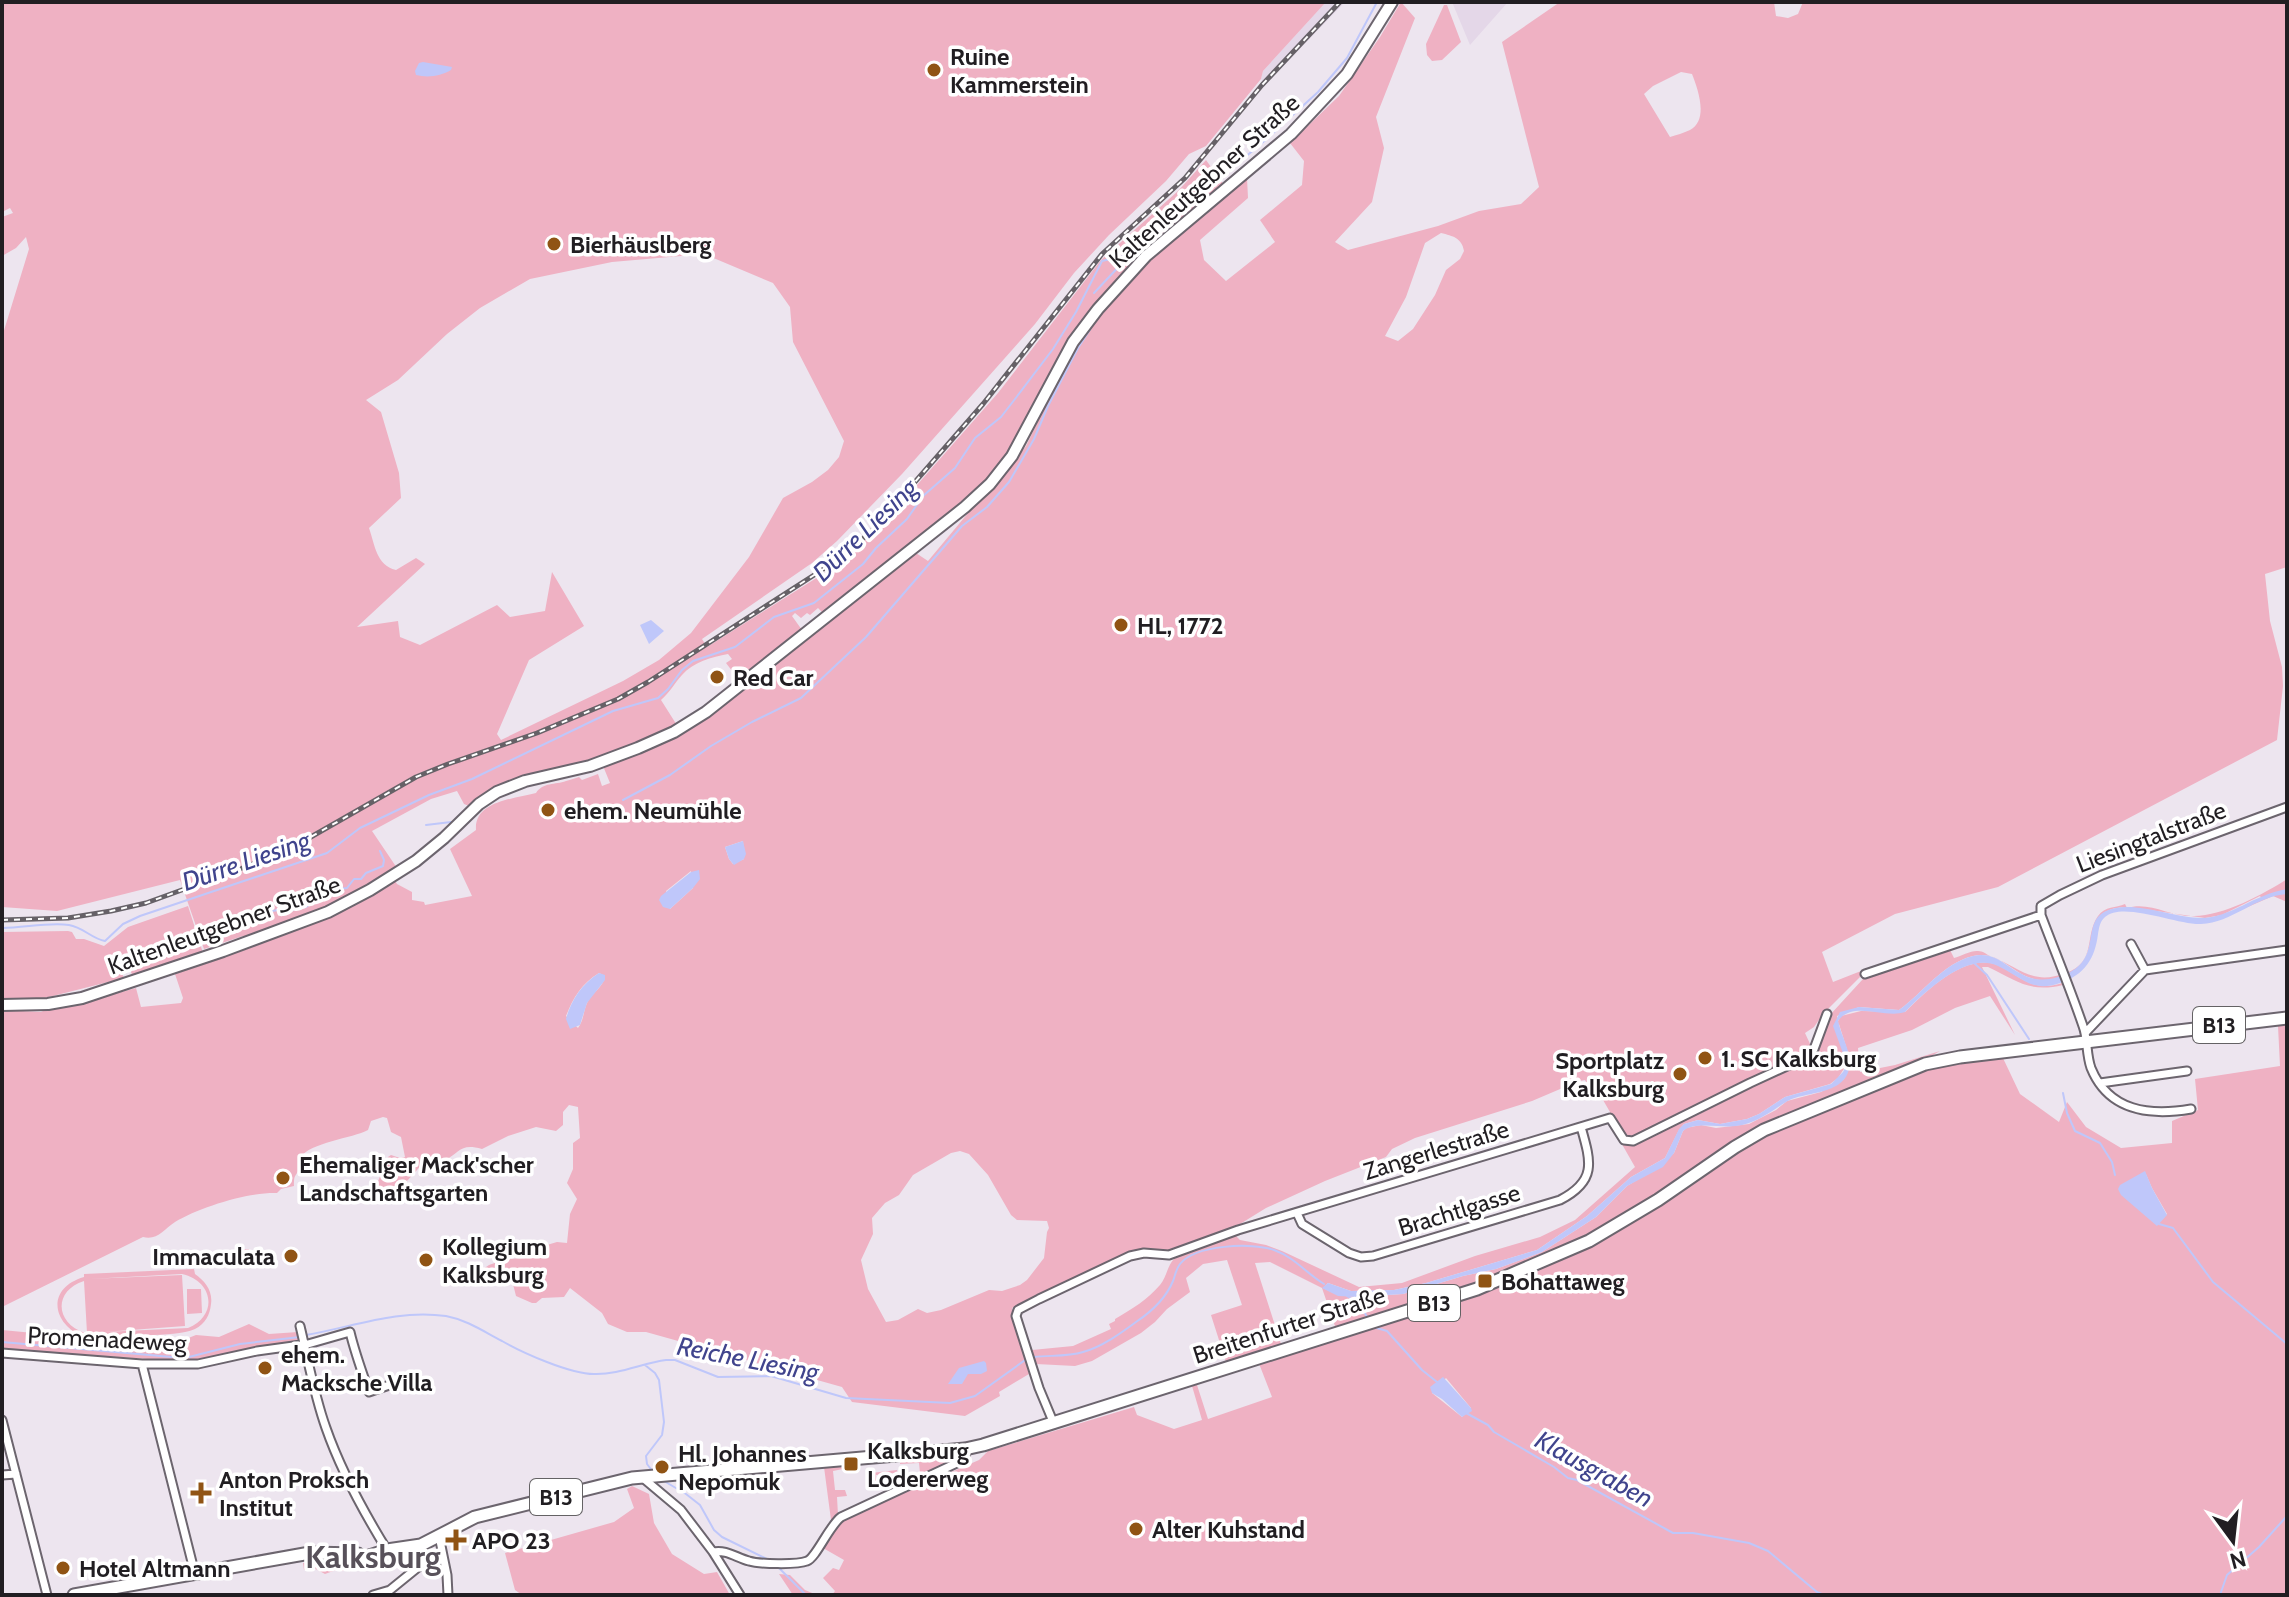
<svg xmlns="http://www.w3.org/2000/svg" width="2289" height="1597" viewBox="0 0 2289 1597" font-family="Cabin,sans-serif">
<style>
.built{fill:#e4d7e8}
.green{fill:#efb1c3;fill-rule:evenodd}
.water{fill:#bfc7fa}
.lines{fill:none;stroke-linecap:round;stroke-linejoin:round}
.stream{stroke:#bfc7fa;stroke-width:2}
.street-casing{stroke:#6c656e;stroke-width:11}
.secondary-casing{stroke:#6c656e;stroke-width:14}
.primary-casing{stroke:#6c656e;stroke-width:15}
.street{stroke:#fff;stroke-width:7}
.secondary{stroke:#fff;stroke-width:10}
.primary{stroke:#fff;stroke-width:11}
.rail-casing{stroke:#666167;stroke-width:5}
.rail{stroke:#fff;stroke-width:2;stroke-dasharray:6;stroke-linecap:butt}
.poi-dot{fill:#905414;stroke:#fff;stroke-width:3}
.labels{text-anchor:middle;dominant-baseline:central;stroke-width:7;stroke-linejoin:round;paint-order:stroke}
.shield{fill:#fff;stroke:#646264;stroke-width:2}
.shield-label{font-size:22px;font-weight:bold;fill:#211e22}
.poi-label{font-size:24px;font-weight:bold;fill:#211e22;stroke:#fff;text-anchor:start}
.street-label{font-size:24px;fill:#211e22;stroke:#fff}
.water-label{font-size:26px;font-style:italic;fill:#40448d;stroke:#fff}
.district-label{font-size:32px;font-weight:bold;fill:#58515a;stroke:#fff}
</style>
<rect width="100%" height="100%" fill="#ede5ef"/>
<path class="built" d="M1326,2H1345L1265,85L1261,79L1263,71Z
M1452,2H1508L1470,45Z"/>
<path class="green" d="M2,2H1326L1263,71L1261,79L1206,146L1189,154L1166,181L1109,235L1074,273L1035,324L902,474L837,541L812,563L702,639L707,647L837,565L880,527L998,393L1101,260L1178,191L1206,160L1229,192L1247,178L1248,198L1200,240L1204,260L1226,281L1275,242L1260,220L1302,185L1304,161L1290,143L1339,96L1380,37L1401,2L1415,18L1376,117L1384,148L1372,202L1335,242L1348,250L1438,226L1479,211L1521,204L1539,187L1502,42L1560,2H1774L1776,16L1788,18L1798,14L1803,2H2287V567L2265,574L2270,621L2282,667L2283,686L2277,740L1998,887L1895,914L1822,952L1833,982L1861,971L1863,974L1823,1014L1814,1027L1805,1033L1811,1046L1807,1053L1635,1138H1625L1599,1093L1593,1095L1585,1080L1579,1081L1532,1101L1415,1138L1392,1149L1386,1157L1325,1181L1266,1208L1232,1229L1171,1251L1157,1252L1139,1249L1129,1253L1012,1308L1029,1374L999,1392L1000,1396L965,1416L852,1402L842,1387L646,1332H627L608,1324L602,1313L570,1288L564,1297L542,1298L536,1303H532L516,1296L512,1280L508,1278L477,1280L474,1275L489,1265L506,1259L525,1258L540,1247L557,1242L567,1243L570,1214L577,1199L567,1183L573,1169V1143L580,1138L578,1107L569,1105L563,1112V1125L556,1131L536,1127L508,1136L482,1149C460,1143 461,1152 444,1161C437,1165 430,1164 423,1163C409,1179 399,1194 375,1195L374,1191L388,1157L391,1155L400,1158L405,1157L401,1137L391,1132L387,1118L383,1117L371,1121L368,1130C353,1138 309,1143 301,1157C299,1161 301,1166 299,1169C295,1178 294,1174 294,1186L281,1189L277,1193C248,1192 200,1207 175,1222C164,1229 157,1241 143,1237L2,1307V1010L43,1012L39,1010L89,1001L136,988L141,1007L181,1003L183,998L175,974L253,947L250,938L243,936L204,949L180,880L57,911L2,907V337L29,249L26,237L16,248L2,256V217L13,213L10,208L2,212V204L4,203L2,199ZM1681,72L1692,74C1698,89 1709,120 1690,130C1684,133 1676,135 1670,137L1644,94L1653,86ZM1441,233C1453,236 1462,238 1464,251L1460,259L1446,270L1435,295L1413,329L1398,341L1385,336L1406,297L1425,243ZM704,254L773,283L790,307L793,342L844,441L839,457L828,470L812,482L783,498L749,557L691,633L659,660L623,681L501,740L497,734L529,660L584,626L552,572L545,611L510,617L497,605L420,645L400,637L398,621L357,627L425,564L416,558L396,570C376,565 375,545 369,528L401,498L399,473L381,412L366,400L398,380L447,334L480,308L530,279L612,262ZM1035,402L1045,407L1026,446L1002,478L974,506L928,561L913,551L680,730L661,700C670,692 674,684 682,675C693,662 712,657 728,654L732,659L726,663L739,680L802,630L792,616L795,613L801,618L807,613L810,615L818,608L823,613L959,505L989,478L1007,454ZM601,761L610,783L602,786L598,774L582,780L579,777C575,778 571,780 566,781C555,785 543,782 536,793C514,799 474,801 476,830L450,849L472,896L425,905L424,902L412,900V892L397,884L390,873L397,868L372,831L431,799L457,791L464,804L469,806L495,790ZM743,841L744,859L733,864L729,859L725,847ZM691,871L693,888L670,909L666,891ZM599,973L605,976C603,988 592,992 587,1003C583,1012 584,1020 578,1028L566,1016C573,998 582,983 599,973ZM960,1151L969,1154L988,1175L1011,1215L1017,1220L1047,1221L1049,1228L1047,1232L1044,1258L1027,1280L1020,1285L1002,1291L989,1290L941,1310L927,1313L918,1309L898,1320L886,1322L868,1289L861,1260L873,1234L872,1218L885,1203L899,1195L913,1175L951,1153Z
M1444,5H1447L1461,42L1442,60L1432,61L1427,55L1426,44Z
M2287,879V902L2273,896L2218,920L2262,899L2260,896L2222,915L2205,918L2135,908C2129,908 2123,907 2117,908C2081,913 2102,957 2070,973C2018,998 2011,948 1973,956C1943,963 1923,993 1899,1010L1859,1007L1837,1016L1847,1064L1838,1078L1830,1084L1785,1097L1759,1114L1747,1119L1720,1124L1698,1120L1684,1124L1679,1130L1665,1158L1631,1177L1587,1216L1537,1250L1426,1283L1394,1290L1351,1291L1328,1283L1323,1288L1338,1295L1357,1297L1403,1294L1463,1276L1496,1269L1542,1252L1596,1217L1627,1186L1647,1174L1674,1153L1683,1131L1686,1128L1701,1125L1716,1128L1749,1124L1776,1110L1787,1101L1821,1092L1844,1079L1849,1056L1838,1021L1841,1016L1861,1011L1905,1012C1926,991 1967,950 2000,966C2024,979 2033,992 2063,983V985C2030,993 2017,981 1988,967H1982L2015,1035L1990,996L1955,1008L1912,1030L1858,1048L1860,1072L1895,1065L1940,1051L1919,1063L2002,1056L2020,1094L2059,1122L2067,1102L2086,1127L2121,1148L2172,1143V1121L2198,1110L2195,1079L2280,1066L2278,1026L2287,1025V1595H832L835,1591L823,1578L833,1568L839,1570L844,1560L823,1548L835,1529L846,1518L979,1460L988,1451L1134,1407L1137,1415L1174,1429L1202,1420L1192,1386L1197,1385L1208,1419L1272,1397L1258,1361L1338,1335L1322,1288L1270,1262L1255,1263L1281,1344L1226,1362L1211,1315L1242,1305L1227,1260L1203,1264L1186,1278L1190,1292L1167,1309L1155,1322L1141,1333L1092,1361L1075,1366L1036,1364L1032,1350L1073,1346L1111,1329L1109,1324L1115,1321V1319C1132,1309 1147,1300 1160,1285C1167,1277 1167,1265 1175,1258C1187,1247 1218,1240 1234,1234L1240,1240L1266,1245L1282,1251L1359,1287L1402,1283L1475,1256L1540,1237L1575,1220L1635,1167L1619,1139L1627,1145L1635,1144L1757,1082L1812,1058L1817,1054L1829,1016L1863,979L1950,950L1954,958C1961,956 1972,950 1978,951C1983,951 1986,954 1990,956C2020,967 2031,986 2066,973C2097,962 2084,936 2098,916C2105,906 2116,908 2125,904L2127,908C2150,901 2170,917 2194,916C2223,916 2264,894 2287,879ZM2145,1172L2152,1188L2167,1214L2157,1225ZM1446,1378L1471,1408L1462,1417L1432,1393Z
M188,906L203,953L132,975L126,957L116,960L124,978L41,999L2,998V932L68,931L72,932L76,939H84L104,946L128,927Z
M249,1249L250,1261L220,1263L219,1251Z
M194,1269L195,1274C205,1281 213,1291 211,1304C210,1315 205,1324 195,1329C172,1339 122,1332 96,1338L123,1337L163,1348L196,1335L219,1337L249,1324L269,1334L298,1332L299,1341L256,1348L191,1362L2,1349V1330L86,1338C53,1326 44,1289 84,1277V1274ZM182,1274C213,1281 219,1315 188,1328L104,1332L185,1326L182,1275L89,1279ZM84,1281L87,1333H85C55,1323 53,1291 84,1281Z
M187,1289H201L202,1313L187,1314Z
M944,1457L947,1464L912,1481L910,1474L920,1473L919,1463L900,1464V1461Z
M842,1465L843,1469L833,1471L835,1490H845L847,1496L837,1497L838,1515L831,1520L824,1467Z
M897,1470L898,1478L909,1476L911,1481L889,1491L886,1485L895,1484L894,1473L876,1475V1486H873L871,1473Z
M632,1486L649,1494L654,1523L672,1554L704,1574L717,1572L730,1595H522L515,1590L505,1553L614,1522L634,1508L627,1489Z
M318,1561H360L361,1565L348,1568L345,1571L336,1570L325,1574L312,1567L304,1570L303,1563Z
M779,1574L790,1575L805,1590L817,1595H793Z"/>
<path class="water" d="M423,62L452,67L451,70C441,76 428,78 416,75L415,71L419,63Z
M651,620L664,631L649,644L640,625Z
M743,841L746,854L744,859L734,865L729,859L725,847Z
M699,870L700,879L693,888L670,909L663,907L659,900L661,896L691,872Z
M2287,889V894C2255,896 2232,923 2201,924C2177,925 2123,901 2105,917C2100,921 2099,928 2098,934C2095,958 2085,975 2060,983C2031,993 2022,977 1998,966C1967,951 1925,992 1905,1012C1884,1019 1853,1000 1838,1021C1841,1035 1850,1050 1850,1063C1848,1097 1805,1090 1786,1102C1770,1112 1756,1124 1736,1126C1720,1128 1695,1121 1683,1131L1674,1153L1663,1167L1627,1186L1596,1217L1542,1252L1496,1269L1463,1276L1403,1294L1357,1297L1338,1296L1322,1288L1328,1283L1351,1291L1394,1290L1426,1283L1537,1250L1587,1216L1631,1177L1665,1158L1679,1129L1684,1124L1698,1120L1720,1124L1747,1119L1759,1114L1785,1097L1831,1084L1843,1072L1847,1064L1833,1026L1840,1012L1859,1007L1899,1010C1923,993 1943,963 1973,956C2006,948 2016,990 2058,977C2105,963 2080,926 2104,912C2129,898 2173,918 2201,918C2230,918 2255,894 2287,889Z
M599,973L605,975V980L587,1003L580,1025L570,1029L566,1019C571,1000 582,984 599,973Z
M2145,1171L2152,1188L2167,1215L2157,1226L2121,1195L2118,1189L2120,1185Z
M984,1361L986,1363L987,1371L981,1374H968L962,1384H948L959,1368Z
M1443,1377L1471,1408L1472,1411L1462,1417L1442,1399L1432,1393L1430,1387Z"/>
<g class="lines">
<path class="stream" d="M1094,293L1125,260L1126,256
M623,800L670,775L711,746L752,722L801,698L866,637L962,526L987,507L1009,482L1034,439L1048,406L1078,348L1091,328
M426,825L451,822
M2,928C24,928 48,922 69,925C83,927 92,939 105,941L123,924L140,916L327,853L360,828L429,795L472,779L613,711L658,698L668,689L682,670L693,661L735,647L774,617L814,603L863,564L876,548L907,519L923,496L955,468L975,438L1001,417L1015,399L1053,349L1076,312L1102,261L1132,254L1140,249L1189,203L1261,144L1318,92L1347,58L1377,2
M210,937L223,934L227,930H233L245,923H252L266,912L278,910L285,913L298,908L306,907L331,890L347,888L354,879H361L366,873L383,866L384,860L380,851
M127,959L184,940
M1974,963L1987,975L2029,1039
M2063,1093L2067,1113L2075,1131L2100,1143L2112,1162L2115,1175
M2159,1224L2173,1228L2213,1282L2287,1344
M1347,1296L1360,1304L1367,1317
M1373,1327L1387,1331L1422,1370L1437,1382
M306,1335C353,1327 397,1309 446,1316C467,1320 483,1331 502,1341C523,1353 570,1374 594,1374C618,1375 643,1363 666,1360H675L718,1377L771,1376L846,1398L950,1403L975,1396L1028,1358
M2,1342L172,1357H189L240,1344L300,1337
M1034,1357C1050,1355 1067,1357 1083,1352C1102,1347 1121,1333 1136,1322C1151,1312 1166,1298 1173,1281C1175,1276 1176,1269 1180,1264C1195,1245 1252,1242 1274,1250C1294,1257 1306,1273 1324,1284
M645,1365L655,1373L659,1380L664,1422L662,1435L646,1456L647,1464L653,1472
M1466,1413L1488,1425L1494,1432L1554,1467L1568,1478L1577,1480L1673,1533H1693L1749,1543L1768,1551L1817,1592L1824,1595
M664,1481L686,1494L700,1505L714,1530L722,1537L771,1561
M779,1568L806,1595
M2220,1595L2227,1575L2259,1547L2287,1516"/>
<defs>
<path id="street" d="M2041,915C2055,952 2070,988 2083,1026C2088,1039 2086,1054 2091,1068C2109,1112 2150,1116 2191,1109
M2041,915V906L2060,895L2102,875L2287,807
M2131,944L2145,970
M1865,974L2041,915
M2086,1032L2145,970L2287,950
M2100,1083L2187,1071
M1297,1213L1302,1224L1349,1253L1361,1257L1373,1256L1560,1200C1597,1181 1591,1162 1581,1127
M300,1326C308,1359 314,1395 326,1428C341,1471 363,1511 387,1550
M2,1353L142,1364H198L257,1351L308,1344L350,1332C355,1353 362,1372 369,1392L407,1379
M142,1364L195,1574
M2,1420L47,1595
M1054,1424L1039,1388L1016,1316L1018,1310L1039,1299L1130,1256L1144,1253L1169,1255L1238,1230L1610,1118L1624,1140L1633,1141L1750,1083L1809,1056L1814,1049L1827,1014
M2,1475L16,1474
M643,1478L681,1510L713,1552L740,1595
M439,1536L447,1575L448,1595
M713,1552C726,1549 737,1558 749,1561C759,1564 797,1565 807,1561C816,1558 829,1526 841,1517L961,1461L965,1457V1449
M373,1595L390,1590L422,1564L443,1556"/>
<path id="secondary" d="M2,1005L48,1004L82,998L223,951L328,912L370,890L416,861L444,838L479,804L497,792L525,781L590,766L638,748L674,732L706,712L965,507L990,484L1012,456L1073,342L1098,309L1146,256L1291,134L1347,74L1392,2"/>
<path id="primary" d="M363,1558L387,1550L421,1545L475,1517L632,1478L965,1449L983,1445L1477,1289L1589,1241L1658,1200L1735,1147L1764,1130L1925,1064L1960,1057L2287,1018
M74,1595L310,1553L358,1554"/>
</defs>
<use href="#street" class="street-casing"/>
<use href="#secondary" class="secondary-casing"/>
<use href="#primary" class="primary-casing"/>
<use href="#street" class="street"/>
<use href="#secondary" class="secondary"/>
<use href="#primary" class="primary"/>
<defs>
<path id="rail" d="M2,920L68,918L111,911L146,903L248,866L295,846L416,777L448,764L537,733L618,699L648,682L839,559L873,530L983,404L1102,254L1185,178L1262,85L1340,2"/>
</defs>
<use href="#rail" class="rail-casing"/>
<use href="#rail" class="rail"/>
</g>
<g class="poi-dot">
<circle cx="934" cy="70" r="8"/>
<circle cx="554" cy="244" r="8"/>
<circle cx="1121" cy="625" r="8"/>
<circle cx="717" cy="677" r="8"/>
<circle cx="548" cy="810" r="8"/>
<circle cx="1705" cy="1058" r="8"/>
<circle cx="1680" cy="1074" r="8"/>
<circle cx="283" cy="1178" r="8"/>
<circle cx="291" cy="1256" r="8"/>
<circle cx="426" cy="1260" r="8"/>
<rect x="1477" y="1273" width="16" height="16" rx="4"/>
<circle cx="265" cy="1368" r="8"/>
<rect x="843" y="1456" width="16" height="16" rx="4"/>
<circle cx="662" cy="1467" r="8"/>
<path d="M197 1481h8v8h8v8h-8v8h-8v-8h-8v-8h8z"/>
<circle cx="1136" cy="1529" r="8"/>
<path d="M452 1528h8v8h8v8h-8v8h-8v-8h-8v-8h8z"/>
<circle cx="63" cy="1568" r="8"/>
</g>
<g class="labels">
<g class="shield">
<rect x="2193" y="1007" width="52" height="36" rx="6"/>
<rect x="1408" y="1285" width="52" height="36" rx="6"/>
<rect x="530" y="1479" width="52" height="36" rx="6"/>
</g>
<g class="shield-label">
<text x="2219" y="1025">B13</text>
<text x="1434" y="1303">B13</text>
<text x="556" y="1497">B13</text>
</g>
<g class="poi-label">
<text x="950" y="56">Ruine<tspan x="950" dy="28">Kammerstein</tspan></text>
<text x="570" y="244">Bierhäuslberg</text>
<text x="1137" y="625">HL, 1772</text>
<text x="733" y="677">Red Car</text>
<text x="564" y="810">ehem. Neumühle</text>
<text x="1721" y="1058">1. SC Kalksburg</text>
<text x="1664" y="1060" text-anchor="end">Sportplatz<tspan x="1664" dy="28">Kalksburg</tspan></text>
<text x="299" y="1164">Ehemaliger Mack'scher<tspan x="299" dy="28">Landschaftsgarten</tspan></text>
<text x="442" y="1246">Kollegium<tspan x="442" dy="28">Kalksburg</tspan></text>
<text x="275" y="1256" text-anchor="end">Immaculata</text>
<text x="1501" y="1281">Bohattaweg</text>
<text x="281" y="1354">ehem.<tspan x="281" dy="28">Macksche Villa</tspan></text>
<text x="867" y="1450">Kalksburg<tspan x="867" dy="28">Lodererweg</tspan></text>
<text x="678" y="1453">Hl. Johannes<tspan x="678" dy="28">Nepomuk</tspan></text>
<text x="219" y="1479">Anton Proksch<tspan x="219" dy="28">Institut</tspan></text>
<text x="1152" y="1529">Alter Kuhstand</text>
<text x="472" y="1540">APO 23</text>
<text x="79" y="1568">Hotel Altmann</text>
</g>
<g class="street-label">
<text transform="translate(1204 181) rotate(-42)">Kaltenleutgebner Straße</text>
<text transform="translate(2151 837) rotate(-21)">Liesingtalstraße</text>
<text transform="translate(224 925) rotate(-20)">Kaltenleutgebner Straße</text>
<text transform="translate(1436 1150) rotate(-17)">Zangerlestraße</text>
<text transform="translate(1459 1210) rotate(-17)">Brachtlgasse</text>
<text transform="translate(1289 1325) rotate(-18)">Breitenfurter Straße</text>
<text transform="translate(107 1339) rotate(3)">Promenadeweg</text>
</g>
<g class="water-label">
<text transform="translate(865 530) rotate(-44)">Dürre Liesing</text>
<text transform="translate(246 861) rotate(-19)">Dürre Liesing</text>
<text transform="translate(748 1359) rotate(11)">Reiche Liesing</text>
<text transform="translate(1594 1469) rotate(29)">Klausgraben</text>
</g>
<g class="district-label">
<text x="373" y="1556">Kalksburg</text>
</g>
</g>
<rect width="2289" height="1597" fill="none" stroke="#211e22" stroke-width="8"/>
<g transform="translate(2233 1541) rotate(165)" stroke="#ffffff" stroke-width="6" paint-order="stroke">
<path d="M0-6L14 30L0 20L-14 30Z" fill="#211e22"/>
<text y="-12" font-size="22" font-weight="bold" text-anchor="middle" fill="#211e22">N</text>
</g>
</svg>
